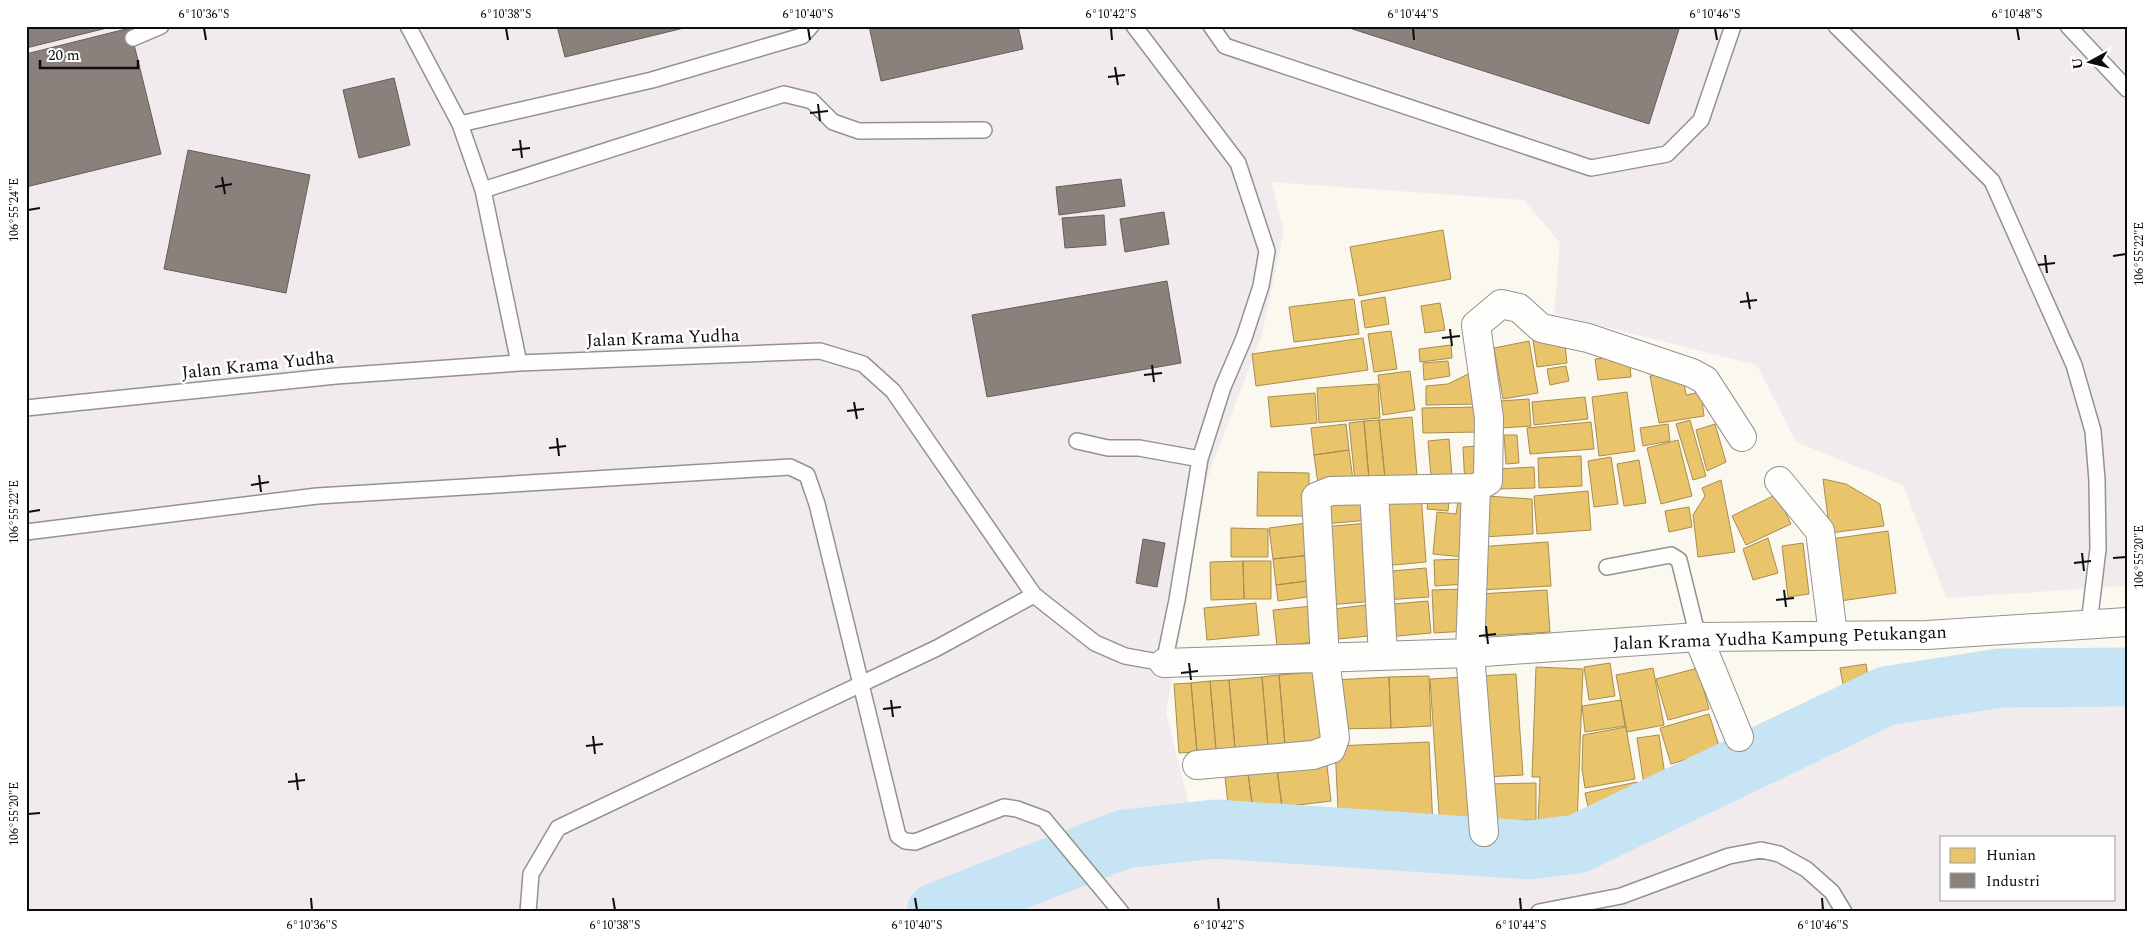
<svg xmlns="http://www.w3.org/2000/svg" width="2153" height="938" viewBox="0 0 2153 938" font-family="Spectral,serif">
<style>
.industrial{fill:#f2ebed;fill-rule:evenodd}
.homes{fill:#e9c46a;stroke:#a78d4e}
.industry{fill:#8a817c;stroke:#645e5a}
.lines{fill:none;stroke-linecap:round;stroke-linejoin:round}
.river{stroke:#c7e4f4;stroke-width:59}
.service-casing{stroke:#94928f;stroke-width:18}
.minor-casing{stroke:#94928f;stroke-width:30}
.service{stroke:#fefefd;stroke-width:15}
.minor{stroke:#fefefd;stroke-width:28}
.ticks{fill:none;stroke:#0c0c0c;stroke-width:2}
.labels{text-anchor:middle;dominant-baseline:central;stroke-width:5;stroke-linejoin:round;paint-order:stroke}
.street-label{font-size:18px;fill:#0c0c0c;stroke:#fff}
.neatline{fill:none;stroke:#0c0c0c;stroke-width:2}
.ticks-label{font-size:12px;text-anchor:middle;fill:#0c0c0c}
</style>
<rect width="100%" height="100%" fill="#fbf8f0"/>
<path class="industrial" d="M26,26H2127V586L1946,598L1903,485L1796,442L1757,365L1554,314L1560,243L1524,200L1271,182L1284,230L1262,334L1207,479L1166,713L1193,821L1454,844L1586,828L1836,712L1948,688L2127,682V912H26ZM1942,837H2114V899H1942Z"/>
<path class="homes" d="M1443,230L1451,279L1359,296L1350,247Z
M1385,297L1389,324L1365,328L1361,301Z
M1354,299L1359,334L1294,342L1289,307Z
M1440,303L1445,330L1425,333L1421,306Z
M1391,331L1397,369L1374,372L1368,334Z
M1564,336L1567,363L1537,367L1533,340Z
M1363,338L1368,370L1256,386L1252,354Z
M1529,341L1538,393L1503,399L1494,348Z
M1451,345L1452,358L1420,362L1419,349Z
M1629,356L1631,377L1598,380L1595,359Z
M1448,361L1450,376L1424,380L1423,363Z
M1566,366L1569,381L1550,385L1547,369Z
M1410,371L1415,410L1383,415L1378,375Z
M1682,371L1686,395L1701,392L1704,416L1659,423L1650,376Z
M1468,374L1476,376L1477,404L1426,405V386L1448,384Z
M1378,384L1380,418L1319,423L1317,388Z
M1627,392L1635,451L1599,456L1592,397Z
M1315,393L1317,423L1271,427L1268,397Z
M1585,397L1588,419L1534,425L1532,402Z
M1529,399L1531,426L1502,428L1500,401Z
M1479,407V432L1423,433L1422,408Z
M1412,417L1417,475L1385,478L1379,420Z
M1379,420L1385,478L1369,479L1364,421Z
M1690,420L1706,476L1693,480L1676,424Z
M1364,421L1369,479L1355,481L1349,423Z
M1591,422L1594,449L1530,454L1527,428Z
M1346,424L1349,450L1314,455L1311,428Z
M1668,424L1670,441L1643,446L1640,428Z
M1715,424L1726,462L1707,471L1696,430Z
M1504,435H1517L1519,463L1506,464Z
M1449,439L1452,476L1431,477L1428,441Z
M1678,440L1692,496L1661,504L1647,448Z
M1478,446L1480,484L1465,485L1463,447Z
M1349,450L1353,480L1318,484L1314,455Z
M1581,456L1582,486L1539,488L1538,458Z
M1611,457L1618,504L1594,507L1588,461Z
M1639,460L1646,503L1624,506L1617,464Z
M1534,467L1535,488L1498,489L1497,469Z
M1258,472L1309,473V516H1257Z
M1823,479L1846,484L1880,504L1884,526L1830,533Z
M1721,480L1735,552L1698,557L1693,515L1705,496L1702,488Z
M1429,491L1450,493L1448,511L1427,509Z
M1588,491L1591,530L1537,534L1534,496Z
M1421,494L1426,562L1383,566L1378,497Z
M1777,494L1791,524L1746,545L1732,516Z
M1459,495L1475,497L1464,557L1433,554L1437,512L1456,514Z
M1486,496L1532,499L1533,534L1483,537Z
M1367,499L1369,520L1324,524L1323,503Z
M1689,507L1692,527L1669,532L1665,511Z
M1307,523L1311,555L1273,559L1269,528Z
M1369,523L1375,601L1328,605L1322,527Z
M1231,528L1268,529V557H1231Z
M1888,531L1896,593L1840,601L1831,539Z
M1768,538L1778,573L1753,580L1743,549Z
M1548,542L1551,586L1480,590L1477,547Z
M1803,543L1809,594L1788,597L1782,546Z
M1311,555L1314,580L1276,585L1273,559Z
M1464,559L1465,584L1435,586L1434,560Z
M1243,561H1271V599H1244Z
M1243,561L1244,599L1211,600L1210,562Z
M1426,568L1429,597L1384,600L1381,572Z
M1314,580L1315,596L1278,601L1276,585Z
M1465,589L1467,631L1434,633L1432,590Z
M1547,590L1550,632L1481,636L1479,594Z
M1428,601L1431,633L1386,637L1383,605Z
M1256,603L1259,635L1207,640L1204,608Z
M1375,604L1379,635L1328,640L1325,610Z
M1312,606L1316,642L1277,646L1273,610Z
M1610,663L1615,696L1589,700L1584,667Z
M1866,664L1870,691L1845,695L1840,668Z
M1536,667L1583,669L1577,825L1538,823L1540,777H1532Z
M1653,668L1664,725L1627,732L1616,675Z
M1698,668L1709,709L1668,720L1656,679Z
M1315,672L1321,741L1285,745L1279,675Z
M1516,674L1523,775L1484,777L1477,676Z
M1279,675L1285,745L1268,746L1262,677Z
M1429,676L1431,726L1391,728L1389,677Z
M1262,677L1268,746L1235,749L1229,680Z
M1389,677L1391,728L1337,729L1335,680Z
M1467,677L1477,825L1440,828L1430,679Z
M1229,680L1235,749L1216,750L1210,681Z
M1210,681L1216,750L1197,752L1191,683Z
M1191,683L1197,752L1179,753L1174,684Z
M1621,700L1625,726L1585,732L1582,706Z
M1709,714L1720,749L1671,764L1660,728Z
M1626,727L1635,779L1585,788L1582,769L1583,735Z
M1659,735L1666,782L1644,785L1637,738Z
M1429,742L1433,827L1339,830L1335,746Z
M1723,752L1727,765L1699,774L1695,761Z
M1326,757L1331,801L1282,807L1276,762Z
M1276,762L1282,807L1253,810L1247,766Z
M1247,766L1253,810L1229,813L1224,768Z
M1637,782L1642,806L1590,816L1585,793Z
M1536,783V820L1486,821L1485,784Z"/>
<path class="industry" d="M26,26H115L26,48Z
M557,26H692L565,57Z
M869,26H1018L1023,49L881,81Z
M1343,26H1680L1649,124Z
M130,28L161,154L26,187V54Z
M394,78L410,145L359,158L343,90Z
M188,150L310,175L286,293L164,269Z
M1121,179L1125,206L1059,215L1056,187Z
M1164,212L1169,244L1125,252L1120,219Z
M1104,215L1106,245L1065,248L1062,218Z
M1167,281L1181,363L987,397L972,315Z
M1143,539L1165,543L1157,587L1136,583Z"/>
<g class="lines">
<path class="river" d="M936,912L1124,839L1215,829L1529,850L1577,844L1886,696L2000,678L2127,677"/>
<defs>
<path id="service" d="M408,26L460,124L483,190L519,363
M1211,26L1225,46L1591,168L1667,154L1701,120L1733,26
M1836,26L1992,181L2074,365L2093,431L2097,480L2098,549L2089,624
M2068,26L2127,89
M133,38L161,26
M460,124L652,80L802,36L811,26
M483,190L784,94L812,101L833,122L859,131L984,130
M26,408L336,376L519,363L820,351L863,364L893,391L1034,595L1095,643L1125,656L1164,663L1177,600L1200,459L1223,387L1244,338L1261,286L1267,251L1238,163L1134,26
M1077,441L1108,448H1139L1200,459
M26,532L317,496L790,467L807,475L817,504L898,836L905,841L915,842L1004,807L1017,809L1044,819L1121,912
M1607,567L1671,555L1679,560L1698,637
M528,912L531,874L558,828L937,648L1034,595
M1539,912L1621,896L1729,856L1761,850L1779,854L1806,869L1832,892L1844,912"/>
<path id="minor" d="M1779,481L1820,531L1833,635
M1374,491L1383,656
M1698,637L1739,737
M1164,663L1470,653L1698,637L1927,635L2127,622
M1197,765L1313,755L1331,749L1335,738L1325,659L1316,497L1331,491L1476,488
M1484,832L1470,653L1476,488L1488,481L1489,418L1476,325L1501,304L1519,308L1541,328L1588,338L1692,373L1705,380L1742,437"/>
</defs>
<use href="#service" class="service-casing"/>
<use href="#minor" class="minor-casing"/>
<use href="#service" class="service"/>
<use href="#minor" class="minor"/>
</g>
<path class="ticks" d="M204,28L206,40M506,28L508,40M808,28L810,40M1111,28L1112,40M1413,28L1414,40M1715,28L1717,40M2017,28L2019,40M1115,67L1118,85M1108,77L1125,75M818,104L820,121M810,113L828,111M520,140L522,158M512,150L530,148M222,177L225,194M215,187L232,184M28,210L40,208M2045,255L2047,273M2113,256L2126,254M2038,265L2055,263M1747,292L1750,309M1740,302L1757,300M1450,329L1452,346M1442,338L1460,336M1152,365L1154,382M1144,375L1162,373M854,402L857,419M847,411L864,409M557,438L559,456M549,448L566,446M259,475L261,492M251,485L269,482M28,512L40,510M2082,553L2084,571M2113,558L2126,557M2074,563L2091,561M1784,590L1786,607M1776,600L1794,598M1486,626L1488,644M1479,636L1496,634M1189,663L1191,680M1181,673L1198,671M891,700L893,717M883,709L901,707M593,736L595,754M586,746L603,744M296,773L298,790M288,782L305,780M28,814L40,813M311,898L312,910M613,898L615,910M915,898L917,910M1218,898L1219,910M1520,898L1521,910M1822,898L1823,910"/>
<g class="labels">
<g class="street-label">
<text transform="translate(663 338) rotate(-2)">Jalan Krama Yudha</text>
<text transform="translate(258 365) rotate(-6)">Jalan Krama Yudha</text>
<text transform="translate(1780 638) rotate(-2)">Jalan Krama Yudha Kampung Petukangan</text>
</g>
</g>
<rect width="2153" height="938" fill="none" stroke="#ffffff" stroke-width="55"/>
<rect x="1940" y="836" width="175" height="65" fill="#ffffff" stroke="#9e9e9e"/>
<rect x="1950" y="848" width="25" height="15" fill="#e9c46a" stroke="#9e9e9e"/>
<text x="1986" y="860" font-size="15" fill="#0c0c0c">Hunian</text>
<rect x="1950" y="873" width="25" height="15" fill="#8a817c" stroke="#9e9e9e"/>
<text x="1986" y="886" font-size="15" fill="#0c0c0c">Industri</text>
<g transform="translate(2090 62) rotate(263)" stroke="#ffffff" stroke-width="4" paint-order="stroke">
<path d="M0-4L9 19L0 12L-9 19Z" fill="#0c0c0c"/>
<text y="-8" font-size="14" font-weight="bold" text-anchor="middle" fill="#0c0c0c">U</text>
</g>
<path d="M40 60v8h98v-8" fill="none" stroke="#0c0c0c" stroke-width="2.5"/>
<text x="48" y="60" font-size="15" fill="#0c0c0c" stroke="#ffffff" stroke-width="4" paint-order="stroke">20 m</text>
<rect x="28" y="28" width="2098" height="882" class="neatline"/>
<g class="ticks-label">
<text x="204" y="18">6°10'36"S</text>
<text x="506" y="18">6°10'38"S</text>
<text x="808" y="18">6°10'40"S</text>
<text x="1111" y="18">6°10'42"S</text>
<text x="1413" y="18">6°10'44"S</text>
<text x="1715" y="18">6°10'46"S</text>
<text x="2017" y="18">6°10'48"S</text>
<text transform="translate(14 210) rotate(-90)" y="4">106°55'24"E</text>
<text transform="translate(2139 254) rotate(-90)" y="4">106°55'22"E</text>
<text transform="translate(14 512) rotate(-90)" y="4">106°55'22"E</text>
<text transform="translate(2139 557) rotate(-90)" y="4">106°55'20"E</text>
<text transform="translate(14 814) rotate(-90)" y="4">106°55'20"E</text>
<text x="312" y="929">6°10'36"S</text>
<text x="615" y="929">6°10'38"S</text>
<text x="917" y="929">6°10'40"S</text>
<text x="1219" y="929">6°10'42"S</text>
<text x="1521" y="929">6°10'44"S</text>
<text x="1823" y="929">6°10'46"S</text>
</g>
</svg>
